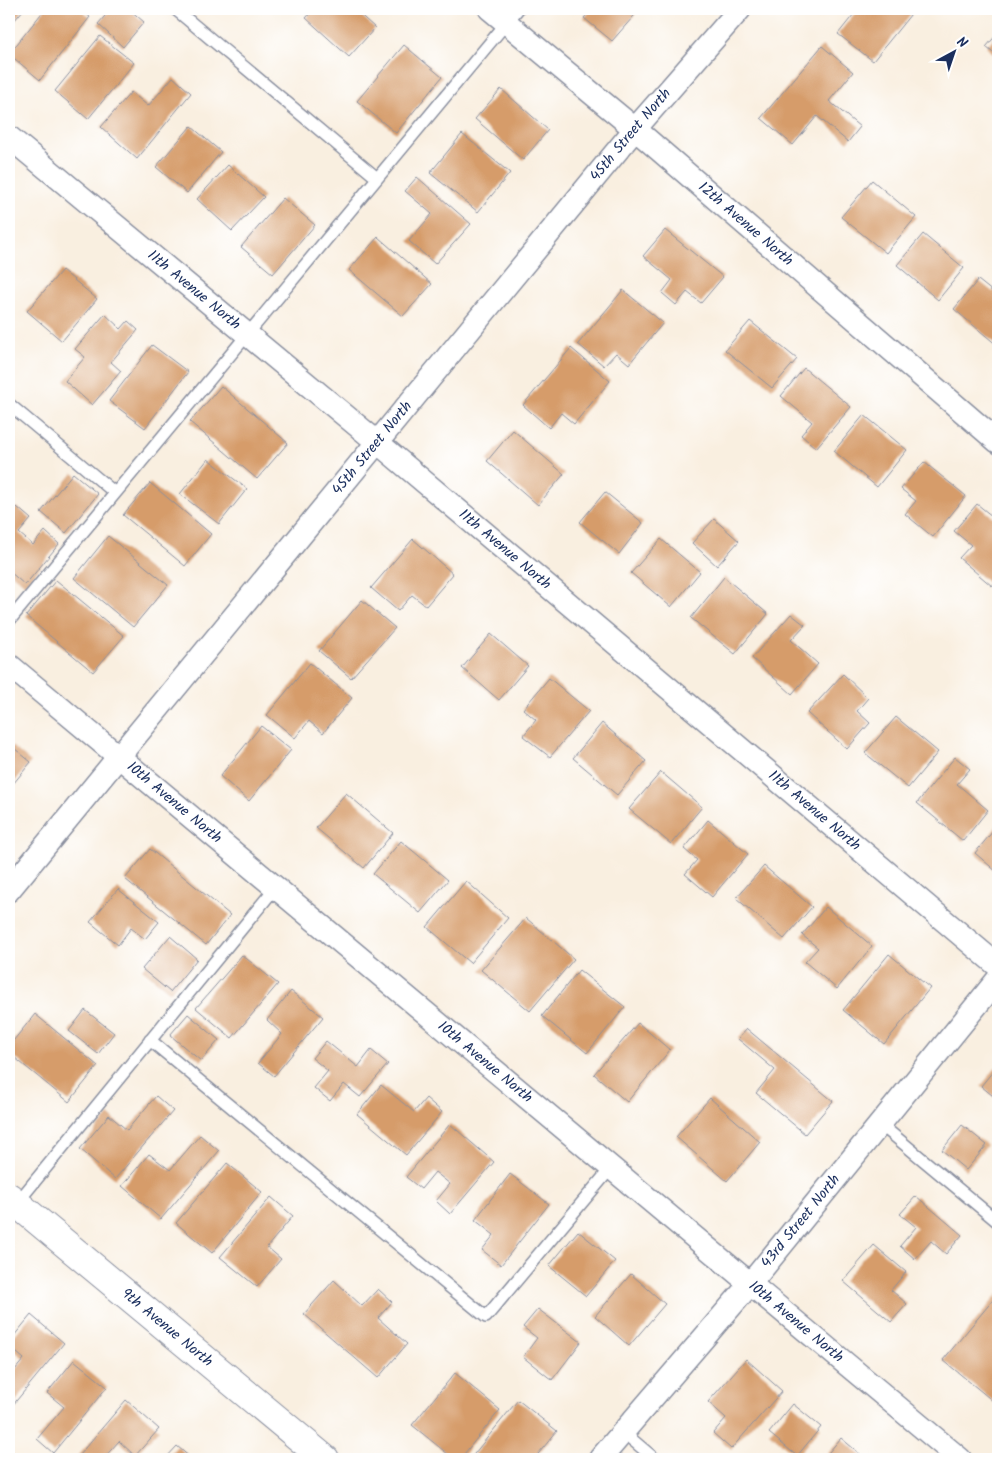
<svg xmlns="http://www.w3.org/2000/svg" width="1007" height="1468" viewBox="0 0 1007 1468" font-family="Kalam,sans-serif">
<style>
.building{fill:#d69c6a}
.lines{fill:none;stroke-linecap:round;stroke-linejoin:round}
.lane-casing{stroke:#8a8f9f;stroke-width:14}
.street-casing{stroke:#8a8f9f;stroke-width:25}
.secondary-casing{stroke:#8a8f9f;stroke-width:30}
.lane{stroke:#fff;stroke-width:11}
.street{stroke:#fff;stroke-width:22}
.secondary{stroke:#fff;stroke-width:28}
.labels{text-anchor:middle;dominant-baseline:central;stroke-width:4.5;stroke-linejoin:round;paint-order:stroke}
.street-label{font-size:15px;fill:#1b2f5e;stroke:#fff}
</style>
<rect width="100%" height="100%" fill="#fff"/>
<filter id="ink" filterUnits="userSpaceOnUse"><feTurbulence type="fractalNoise" baseFrequency=".02" numOctaves="2"/><feDisplacementMap in="SourceGraphic" scale="10" xChannelSelector="R" yChannelSelector="G"/><feConvolveMatrix kernelMatrix="1 2 1 2 8 2 1 2 1" color-interpolation-filters="sRGB"/></filter>
<filter id="wash" filterUnits="userSpaceOnUse"><feTurbulence type="fractalNoise" baseFrequency=".0096" numOctaves="4" result="noise"/><feDisplacementMap in="SourceGraphic" scale="20" xChannelSelector="R" yChannelSelector="G"/><feGaussianBlur stdDeviation="1.12" result="paint"/><feColorMatrix in="noise" values="0 0 0 0 0 0 0 0 0 0 0 0 0 0 0 0 0 1.4 0 .05"/><feComposite in="paint" operator="in"/></filter>
<g filter="url(#wash)">
<rect width="100%" height="100%" fill="#f9efe0"/>
<g id="blocks">
<path class="building" d="M9,9H24L9,27Z
M45,9H80L90,17L40,80L9,54Z
M111,9H129L144,22L123,47L98,24Z
M314,9H354L375,28L349,57L306,18Z
M592,9H640L612,41L584,18Z
M858,9H915L873,61L838,34Z
M998,33V57L986,47Z
M100,36L134,63L88,119L55,91Z
M404,45L442,77L396,133L357,101Z
M822,46L853,72L829,101L860,127L848,142L817,116L793,145L761,118Z
M173,77L191,93L137,159L101,127L131,92L148,106Z
M501,89L548,130L523,160L475,119Z
M191,126L221,152L187,193L156,167Z
M462,134L510,173L478,212L430,173Z
M228,165L264,197L232,231L197,199Z
M417,177L471,224L435,264L409,241L432,214L405,191Z
M872,180L916,217L886,253L841,217Z
M283,198L315,225L273,274L241,247Z
M665,230L723,277L701,303L687,292L676,305L662,293L672,280L643,256Z
M923,234L964,268L938,300L897,265Z
M378,237L432,284L403,316L349,270Z
M62,270L97,299L62,341L27,311Z
M978,280L993,292L998,286V346L954,309Z
M623,290L663,323L629,364L616,353L604,366L578,344Z
M105,314L121,329L128,321L138,330L111,362L121,371L92,405L65,381L85,357L75,349Z
M750,321L797,359L772,388L725,350Z
M152,345L188,372L145,428L109,401Z
M571,348L610,381L574,424L561,413L549,428L523,405Z
M804,368L851,407L816,448L801,435L812,422L781,396Z
M221,386L288,443L257,479L190,422Z
M864,415L907,450L877,487L834,451Z
M513,430L564,474L538,505L487,461Z
M208,459L247,489L219,524L180,494Z
M924,462L966,496L933,537L905,514L916,501L901,489Z
M73,473L98,494L66,533L41,512Z
M150,483L211,534L185,566L123,515Z
M605,492L643,523L619,554L580,522Z
M977,504L998,521V579L992,586L959,558L971,545L954,531Z
M17,507L31,519L19,533L33,545L45,531L59,544L25,585L9,571V516Z
M714,519L739,541L717,566L692,543Z
M108,536L168,585L133,627L74,578Z
M413,539L453,574L426,606L412,595L398,611L371,588Z
M661,539L700,572L671,607L631,573Z
M724,577L768,614L735,654L691,618Z
M56,580L124,636L93,672L26,616Z
M362,600L395,628L351,678L319,651Z
M791,614L805,625L791,640L818,664L792,694L752,658Z
M491,634L528,666L499,700L462,668Z
M310,663L352,698L323,733L309,721L295,738L267,715Z
M843,674L868,698L857,711L870,723L847,749L807,713Z
M549,678L589,711L550,757L523,736L536,720L523,709Z
M896,717L938,752L908,788L865,753Z
M602,723L646,761L617,795L573,758Z
M261,726L291,750L249,801L220,776Z
M9,744L31,762L13,784L9,780Z
M955,757L970,769L957,784L988,810L963,841L917,803Z
M661,772L702,807L671,844L629,809Z
M346,793L393,833L364,868L316,828Z
M708,820L748,854L712,897L685,874L697,860L684,849Z
M998,825V873L975,853Z
M401,841L448,880L420,913L373,874Z
M150,849L230,915L206,945L125,879Z
M764,866L812,907L784,939L736,898Z
M466,881L508,918L470,963L427,927Z
M118,889L159,922L145,939L131,928L118,945L90,922Z
M826,907L872,946L837,989L805,962L818,948L802,935Z
M526,918L574,959L530,1011L481,970Z
M170,936L197,959L170,992L142,969Z
M889,954L930,988L884,1044L843,1010Z
M242,955L278,984L232,1038L196,1008Z
M579,970L625,1007L587,1053L542,1016Z
M291,991L323,1017L274,1076L258,1063L282,1034L267,1020Z
M85,1010L114,1033L98,1054L69,1031Z
M35,1014L98,1066L69,1102L9,1053V1046Z
M188,1014L219,1040L201,1061L170,1035Z
M638,1023L670,1050L627,1102L594,1074Z
M747,1029L833,1101L805,1134L756,1093L775,1070L738,1039Z
M326,1041L358,1067L371,1050L388,1064L360,1097L344,1084L330,1101L314,1088L328,1071L312,1058Z
M998,1065V1100L981,1086Z
M381,1085L414,1112L426,1098L442,1112L406,1155L357,1114Z
M156,1096L173,1111L115,1179L80,1149L109,1115L127,1130Z
M710,1098L760,1142L727,1181L676,1137Z
M450,1124L494,1162L450,1214L436,1201L450,1184L435,1172L421,1189L406,1177Z
M962,1125L987,1145L966,1170L942,1150Z
M200,1135L219,1151L161,1219L122,1186L149,1154L170,1170Z
M227,1163L262,1192L212,1253L176,1223Z
M510,1174L549,1204L501,1265L482,1250L494,1235L475,1220Z
M916,1196L962,1235L946,1254L931,1241L915,1259L900,1246L916,1227L900,1214Z
M271,1197L293,1216L267,1247L281,1259L257,1287L220,1257Z
M578,1231L615,1261L586,1296L549,1266Z
M874,1245L906,1272L891,1290L907,1304L891,1322L843,1281Z
M631,1274L665,1304L629,1346L595,1316Z
M334,1280L362,1306L378,1289L392,1302L378,1318L407,1344L378,1378L304,1314Z
M998,1294V1397L994,1402L943,1360Z
M538,1309L581,1342L552,1380L523,1357L537,1338L523,1327Z
M31,1315L64,1343L12,1406L9,1403V1377L24,1359L9,1346V1342Z
M746,1359L782,1391L731,1449L713,1433L726,1418L708,1402Z
M74,1360L107,1387L53,1453L37,1439L64,1407L47,1393Z
M455,1373L500,1410L460,1459H454L412,1425Z
M126,1400L159,1429L135,1456L119,1441L103,1459H84L79,1455Z
M518,1400L557,1431L534,1459H470Z
M793,1404L821,1427L797,1456L769,1433Z
M841,1438L866,1459H823Z
M177,1446L192,1459H165Z"/>
</g>
</g>
<g filter="url(#ink)">
<use href="#blocks" fill-opacity="0" stroke="#8a8f9f" stroke-width="1"/>
<g class="lines">
<defs>
<path id="lane" d="M175,9L377,178
M9,404L115,493
M9,621L518,9
M150,1040L486,1317L611,1168
M880,1124L998,1222
M17,1203L275,888
M623,1432L655,1459
M9,1457L12,1459"/>
<g id="street">
<path id="s1" d="M490,9L635,129L998,442"/>
<path id="s2" d="M9,137L377,442L998,966"/>
<path id="s3" d="M9,665L960,1459"/>
<path id="s4" d="M9,890L635,129L740,9"/>
<path id="s5" d="M600,1459L750,1284L998,979"/>
</g>
<g id="secondary">
<path id="s6" d="M9,1197L325,1459"/>
</g>
</defs>
<use href="#lane" class="lane-casing"/>
<use href="#street" class="street-casing"/>
<use href="#secondary" class="secondary-casing"/>
<use href="#lane" class="lane"/>
<use href="#street" class="street"/>
<use href="#secondary" class="secondary"/>
</g>
</g>
<g class="labels">
<g class="street-label">
<text stroke="none"><textPath href="#s4" startOffset="978">45th Street North</textPath></text>
<text stroke="none"><textPath href="#s1" startOffset="334">12th Avenue North</textPath></text>
<text stroke="none"><textPath href="#s2" startOffset="240">11th Avenue North</textPath></text>
<text stroke="none"><textPath href="#s4" startOffset="572">45th Street North</textPath></text>
<text stroke="none"><textPath href="#s2" startOffset="645">11th Avenue North</textPath></text>
<text stroke="none"><textPath href="#s3" startOffset="215">10th Avenue North</textPath></text>
<text stroke="none"><textPath href="#s2" startOffset="1050">11th Avenue North</textPath></text>
<text stroke="none"><textPath href="#s3" startOffset="620">10th Avenue North</textPath></text>
<text stroke="none"><textPath href="#s5" startOffset="311">43rd Street North</textPath></text>
<text stroke="none"><textPath href="#s3" startOffset="1025">10th Avenue North</textPath></text>
<text stroke="none"><textPath href="#s6" startOffset="205">9th Avenue North</textPath></text>
</g>
</g>
<rect width="1007" height="1468" fill="none" stroke="#fff" stroke-width="30"/>
<g transform="translate(954 52) rotate(40)" stroke="#ffffff" stroke-width="4" paint-order="stroke">
<path d="M0-4L9 19L0 12L-9 19Z" fill="#1b2f5e"/>
<text y="-8" font-size="14" font-weight="bold" text-anchor="middle" fill="#1b2f5e">N</text>
</g>
</svg>
